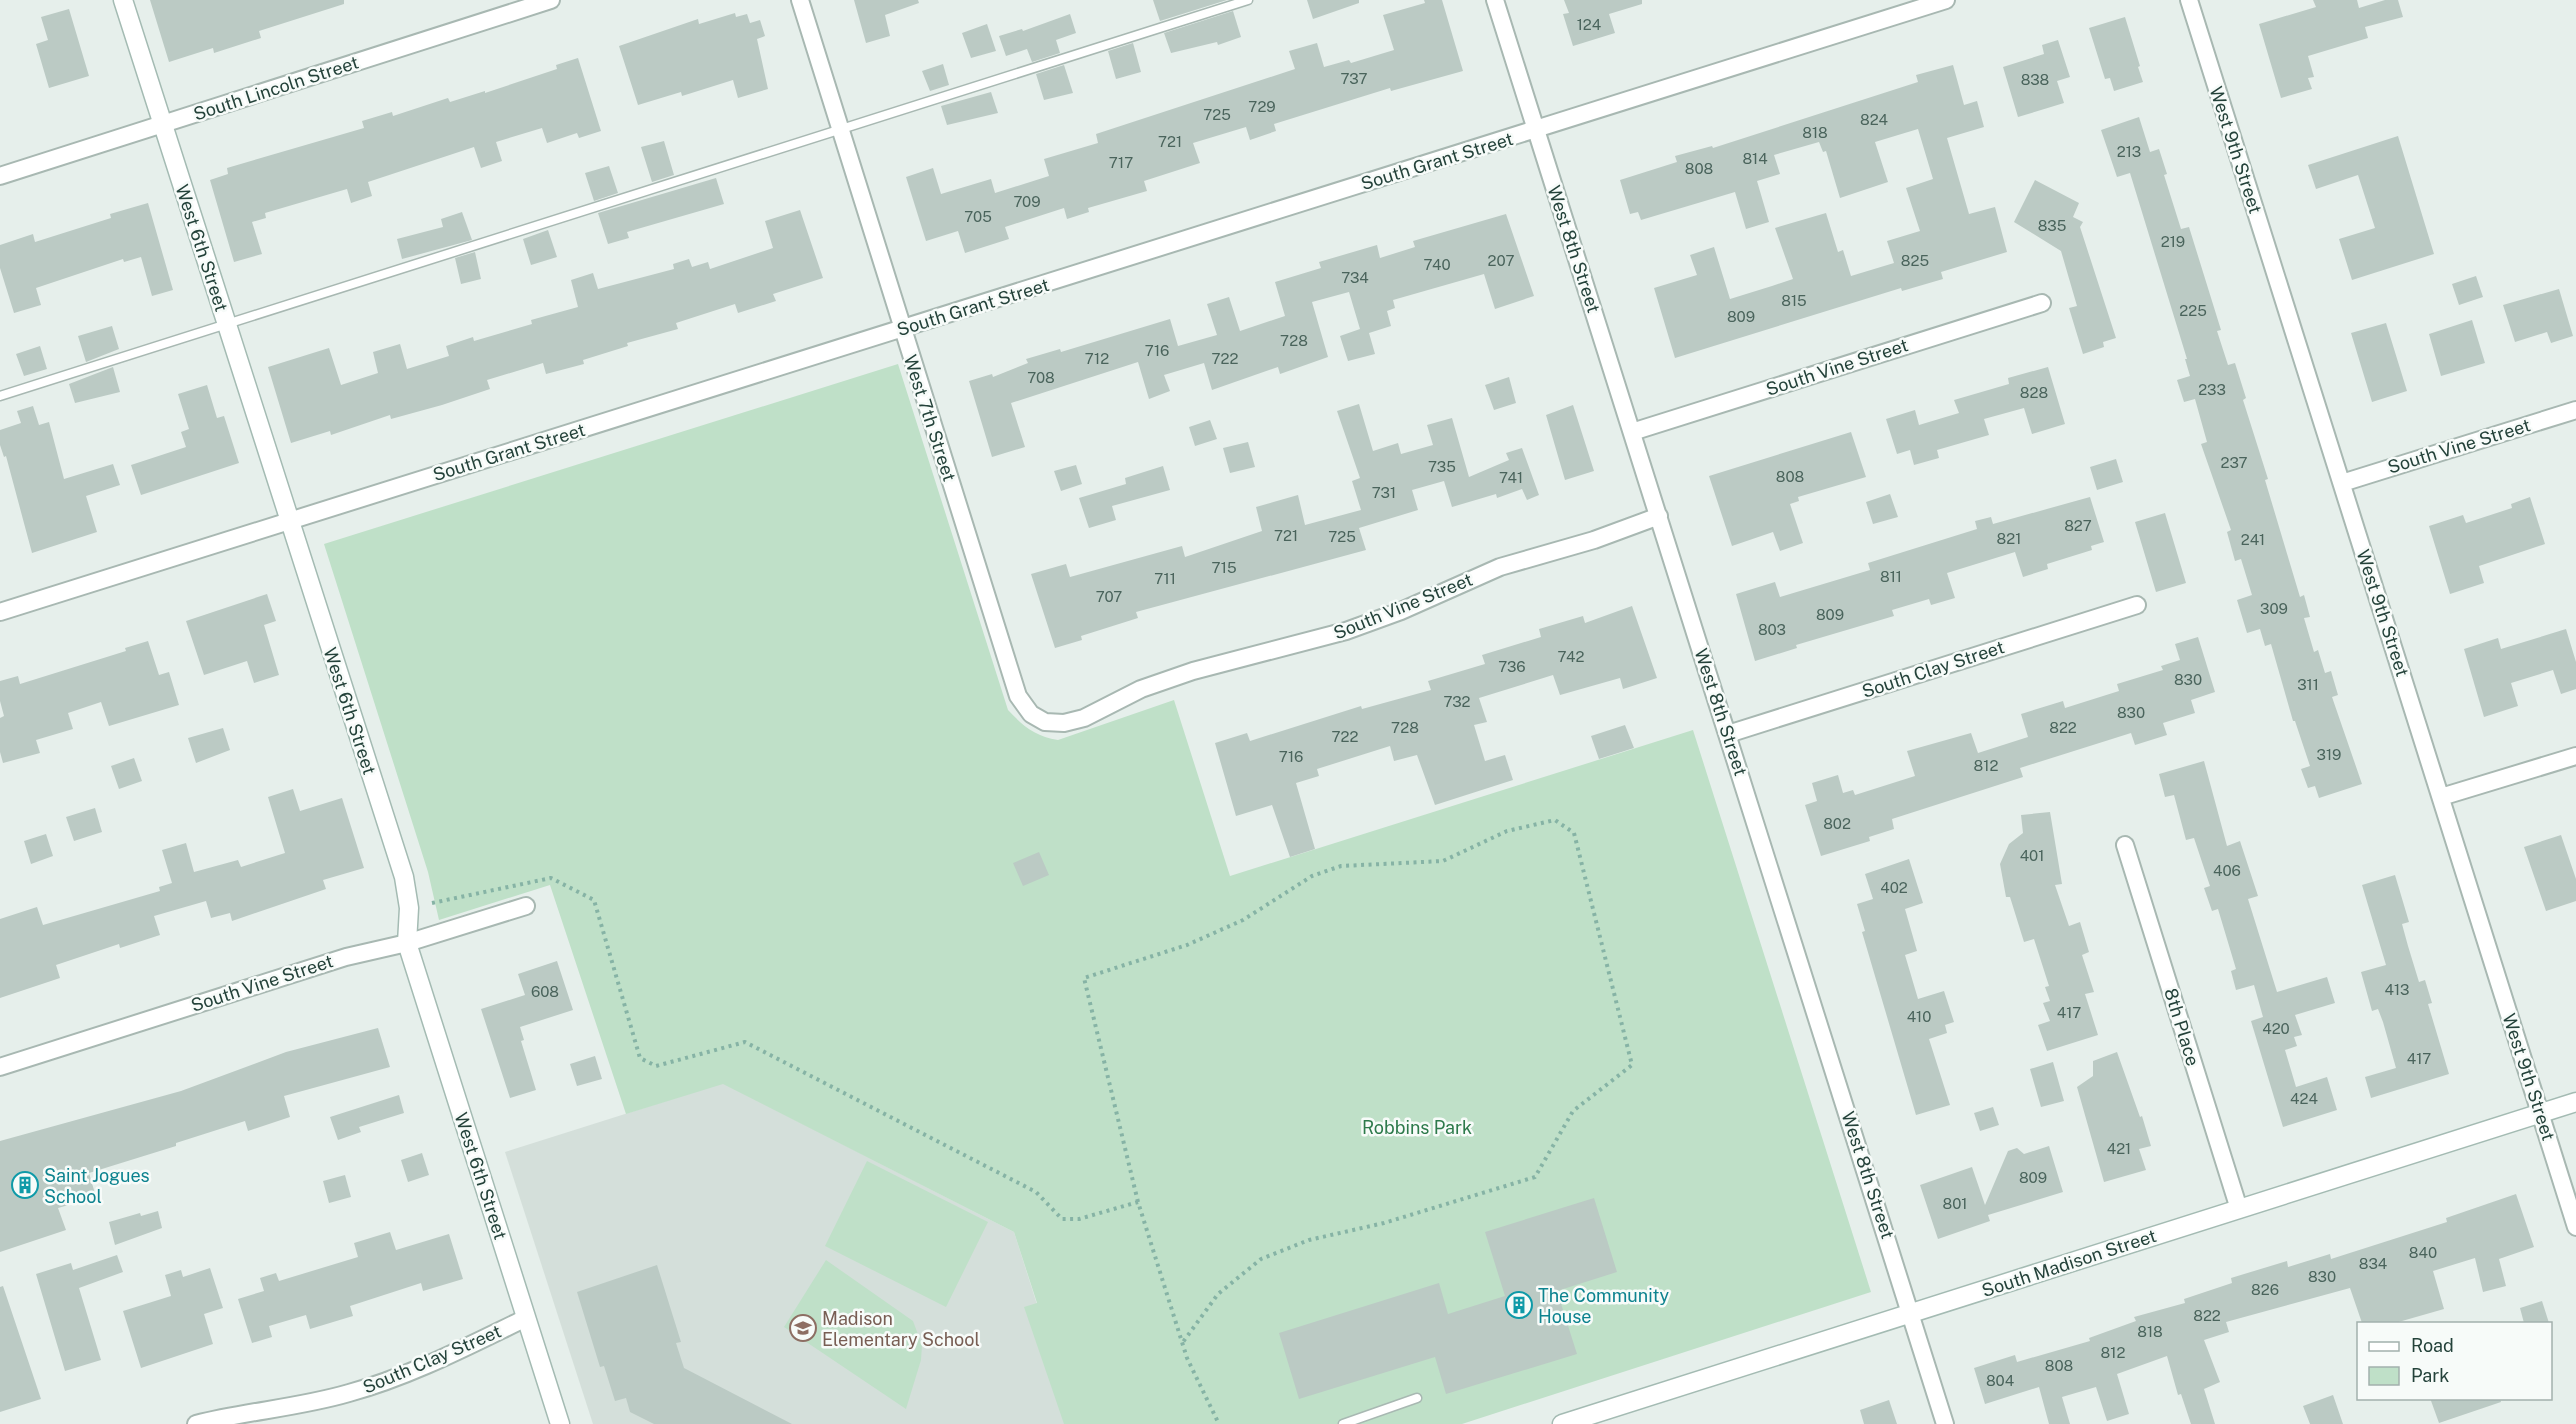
<svg xmlns="http://www.w3.org/2000/svg" width="2576" height="1424" viewBox="0 0 2576 1424" font-family="'Public Sans',sans-serif">
<style>
.built{fill:#d4dfda}
.green{fill:#bfe0c8}
.building{fill:#bbcac4}
.lines{fill:none;stroke-linecap:round;stroke-linejoin:round}
.lane-casing{stroke:#a8b8b2;stroke-width:11}
.street-casing{stroke:#a8b8b2;stroke-width:20}
.secondary-casing{stroke:#a4bbb3;stroke-width:21}
.path{stroke:#86b3a5;stroke-width:4;stroke-dasharray:3 4.5;stroke-linecap:butt}
.lane{stroke:#fff;stroke-width:8}
.street{stroke:#fff;stroke-width:16}
.secondary{stroke:#fff;stroke-width:18}
.labels{text-anchor:middle;dominant-baseline:central;stroke-width:5;stroke-linejoin:round;paint-order:stroke}
.number-label{font-size:15px;fill:#4a645c}
.street-label{font-size:18px;fill:#24423a;stroke:#f7fbf9}
.park-label{font-size:18px;fill:#2d7a4b;stroke:#f7fbf9}
.culture-label{font-size:18px;fill:#0d838f;stroke:#f7fbf9;text-anchor:start}
.education-label{font-size:18px;fill:#785e54;stroke:#f7fbf9;text-anchor:start}
</style>
<rect width="100%" height="100%" fill="#e6efeb"/>
<path class="built" d="M723,1083L1014,1232L1075,1424H593L505,1152Z"/>
<path class="green" d="M898,364L1008,710C1024,727 1035,736 1058,740L1174,700L1230,876L1693,730L1871,1292L1462,1424H1064L1024,1307L1037,1303L1014,1232L723,1084L626,1114L550,885L439,920L428,872L324,544Z
M867,1161L988,1222L946,1307L825,1246Z
M826,1260L913,1321L922,1345L921,1360L906,1409L784,1327Z"/>
<path class="building" d="M150,0H344V4L259,31L261,38L214,53L213,48L169,62Z
M854,0H918L919,3L885,15L890,36L866,43Z
M1153,0H1227L1160,21Z
M1307,0H1359V3L1313,19Z
M1424,0H1442L1463,71L1391,91L1390,88L1274,124L1276,131L1250,140L1246,127L1193,143L1200,163L1144,181L1147,191L1088,208L1089,212L1067,219L1064,208L1005,227L1009,239L965,253L958,231L926,241L906,177L933,168L941,194L991,179L995,193L1049,176L1044,159L1098,143L1096,134L1295,69L1289,51L1317,43L1324,67L1349,60L1351,63L1394,50L1383,15L1425,3Z
M1564,0H1642V4L1609,14L1615,33L1573,46L1563,14L1569,13Z
M2313,0H2357L2359,8L2385,0H2398L2403,17L2365,27L2368,38L2308,56L2314,77L2308,78L2312,89L2281,98L2259,24L2316,7Z
M69,9L89,76L49,88L36,44L48,40L41,17Z
M1233,11L1241,37L1218,45L1217,42L1171,53L1164,33Z
M735,13L736,17L747,14L750,23L760,20L765,36L757,39L768,89L738,98L733,80L682,96L681,92L638,105L619,46L698,19L699,24Z
M1070,14L1076,33L1056,40L1060,53L1032,62L1027,49L1006,56L999,36L1022,29L1023,31Z
M2125,17L2140,66L2138,67L2143,82L2114,91L2110,78L2105,79L2089,28Z
M987,24L996,51L971,58L962,33Z
M2058,40L2070,77L2057,81L2064,103L2018,117L2003,67L2044,54L2042,45Z
M1133,43L1141,72L1116,79L1108,51Z
M578,58L601,131L579,138L577,133L547,143L542,128L496,142L502,161L481,168L474,147L368,182L372,196L351,203L347,189L265,213L266,218L252,222L262,254L234,262L210,180L228,174L227,168L364,128L362,121L392,112L393,116L448,98L450,102L485,91V93L557,69L556,65Z
M943,64L949,85L930,91L922,71Z
M1064,65L1073,93L1044,100L1036,74Z
M1953,65L1964,105L1977,101L1984,127L1947,138L1969,214L1995,207L2007,252L1941,272L1943,279L1902,291L1901,288L1675,358L1654,288L1697,275L1690,255L1714,247L1730,299L1772,286L1793,279L1775,228L1826,213L1838,252L1843,250L1851,276L1894,263L1887,241L1920,231L1906,188L1933,179L1918,129L1875,142L1888,182L1840,198L1826,151L1823,152L1819,142L1774,155L1780,174L1757,181L1769,222L1746,229L1735,192L1641,220L1638,212L1630,214L1620,180L1677,162L1675,156L1712,146L1713,148L1918,82L1916,75Z
M991,92L998,113L947,125L941,106Z
M2139,117L2150,152L2159,149L2167,174L2164,175L2181,229L2189,227L2221,330L2217,331L2228,365L2235,363L2246,398L2243,400L2268,479L2265,480L2300,597L2304,595L2310,617L2304,618L2314,652L2318,650L2325,673L2331,671L2338,695L2332,697L2362,784L2319,798L2315,786L2308,788L2301,769L2310,766L2295,721H2293L2271,644L2265,646L2260,629L2247,633L2237,600L2252,595L2241,559L2235,561L2227,532L2231,530L2201,444L2207,442L2195,399L2184,402L2177,380L2190,376L2185,359H2187L2130,173L2117,177L2101,130Z
M2398,136L2434,254L2352,280L2339,239L2375,228L2358,175L2316,189L2308,165Z
M664,141L674,175L652,182L641,147Z
M609,166L618,193L594,201L585,173Z
M716,178L724,204L627,232L629,238L608,244L598,213Z
M2035,180L2079,203L2073,217L2083,222L2080,227L2116,338L2103,342L2104,347L2083,354L2069,308L2077,306L2061,251L2014,222Z
M148,203L173,290L152,296L141,257L124,262L123,259L36,288L41,305L14,313L0,268V245L33,234L35,242L111,218L110,214Z
M800,210L823,278L773,294L776,301L738,313L735,304L676,323L678,329L627,343L628,346L583,360L584,364L546,374L543,363L487,380L490,389L442,405L391,419L390,415L331,435L330,431L291,443L268,367L329,348L341,385L378,373L373,352L400,344L407,369L449,356L446,346L473,337L474,341L532,324L531,320L578,307L571,280L593,273L598,289L674,269L673,264L689,259L692,267L708,262L710,269L773,248L765,221Z
M462,212L472,240L402,259L397,239L443,227L441,219Z
M1506,214L1534,296L1495,309L1484,274L1393,300L1395,308L1387,311L1391,326L1369,333L1375,354L1348,361L1340,336L1360,329L1349,292L1312,302L1328,357L1280,374L1278,367L1212,390L1204,363L1164,375L1170,391L1149,399L1138,362L1011,403L1025,447L992,457L969,381L992,374L993,377L1028,363L1026,359L1060,349L1061,352L1170,319L1178,346L1217,335L1207,304L1229,297L1240,331L1285,316L1275,282L1321,268L1319,262L1377,245L1380,258L1415,247L1413,241Z
M548,230L557,257L531,265L523,239Z
M475,252L481,279L461,284L455,258Z
M2476,276L2483,297L2459,305L2452,284Z
M2559,289L2573,336L2551,343L2547,332L2515,342L2503,305Z
M2472,320L2485,363L2441,376L2429,334Z
M2386,323L2407,391L2372,402L2351,333Z
M112,326L119,349L86,362L78,336Z
M40,346L47,369L24,376L16,354Z
M113,367L120,392L75,403L69,384Z
M2048,367L2065,424L2032,434L2024,408L1984,419L1989,435L1937,450L1939,458L1914,465L1910,450L1897,454L1886,419L1915,410L1919,425L1959,413L1954,400L2009,384L2008,378Z
M1509,377L1516,403L1494,410L1485,385Z
M207,385L217,418L224,416L239,463L141,495L131,465L186,447L181,432L189,429L178,394Z
M1359,404L1373,451L1398,443L1401,454L1433,445L1427,425L1452,418L1469,477L1509,460L1506,453L1522,448L1539,495L1527,500L1522,489L1497,498L1496,494L1452,507L1444,481L1412,490L1418,510L1359,528L1366,550L1136,612L1138,618L1081,636L1082,640L1055,648L1031,574L1066,564L1070,577L1182,546L1185,557L1262,531L1256,507L1298,495L1305,525L1361,510L1352,481L1360,478L1337,411Z
M1573,405L1594,471L1565,480L1546,415Z
M33,406L39,425L49,422L64,479L113,464L120,485L86,496L97,532L32,553L6,456L4,457L0,445V430L21,423L17,411Z
M1210,420L1217,439L1195,446L1189,427Z
M1851,432L1866,477L1798,497L1799,501L1790,504L1803,543L1780,551L1773,532L1732,546L1709,476Z
M1248,442L1255,467L1230,473L1223,448Z
M2116,459L2123,482L2097,490L2090,467Z
M1076,465L1082,484L1061,491L1054,471Z
M1163,466L1170,490L1112,506L1116,520L1089,528L1079,498L1126,484L1125,478Z
M1890,494L1898,517L1873,524L1866,502Z
M2090,497L2104,542L2091,546L2092,550L2047,564L2048,569L2023,577L2015,552L1947,573L1955,598L1931,605L1929,599L1892,610L1894,616L1796,645L1797,648L1755,661L1736,594L1775,582L1780,597L1870,570L1868,563L1977,529L1975,521L1991,517L1993,524Z
M2530,497L2545,544L2479,566L2484,583L2450,594L2429,526L2463,515L2466,523L2512,508L2511,504Z
M2165,513L2186,583L2156,592L2135,522Z
M267,594L276,621L264,625L279,675L254,683L247,661L204,675L186,621Z
M1632,606L1657,678L1623,689L1620,678L1560,695L1553,675L1479,698L1487,722L1474,725L1485,761L1505,755L1513,780L1435,805L1417,755L1394,761L1390,746L1317,769L1319,776L1296,783L1315,849L1290,857L1272,805L1236,816L1215,743L1247,733L1250,741L1361,706L1362,709L1431,690L1428,681L1485,664L1482,655L1541,637L1539,629L1583,616L1585,623Z
M2566,629L2576,662V689L2561,694L2553,670L2511,683L2518,706L2484,717L2464,649L2498,638L2501,649Z
M2198,637L2215,692L2191,700L2195,713L2163,723L2167,735L2135,745L2131,733L2020,768L2023,777L1892,819L1894,829L1869,837L1870,841L1821,856L1805,805L1817,801L1812,783L1838,775L1843,793L1853,790L1855,795L1915,776L1907,751L1971,733L1978,753L2028,737L2021,714L2063,701L2065,708L2119,691L2117,684L2163,670L2161,666L2180,660L2175,644Z
M148,641L159,675L169,672L179,705L109,726L101,702L68,713L73,729L36,740L40,753L3,763L0,752V718L4,716L0,701V681L18,676L20,684L126,651L125,648Z
M1625,725L1634,748L1599,759L1591,736Z
M223,728L230,750L196,763L188,738Z
M134,758L142,781L119,789L111,766Z
M2204,761L2227,846L2240,841L2258,896L2248,899L2277,992L2327,977L2335,1003L2295,1015L2302,1035L2294,1037L2297,1046L2285,1050L2296,1087L2327,1077L2337,1110L2283,1127L2251,1021L2263,1017L2254,985L2236,990L2231,971L2236,969L2218,909L2212,911L2204,888L2210,886L2194,838L2186,840L2174,795L2165,797L2159,774Z
M293,789L300,811L342,798L364,868L323,880L326,889L232,921L230,913L211,918L206,901L154,916L160,935L120,948L119,944L56,965L60,978L0,998V919L37,907L43,925L160,891L159,887L172,883L162,850L186,843L194,872L238,860L241,867L285,853L268,797Z
M95,808L102,832L74,841L66,817Z
M2050,812L2062,884L2055,885L2069,926L2080,922L2089,952L2082,955L2094,992L2085,994L2098,1035L2047,1051L2038,1025L2050,1021L2043,1003L2050,1001L2045,987L2049,986L2034,939L2024,942L2010,897H2006L2000,864L2009,844L2023,833L2021,815Z
M46,834L53,856L31,864L24,841Z
M2561,835L2576,879V901L2546,911L2524,847Z
M1039,852L1049,875L1023,886L1013,863Z
M1909,859L1923,903L1905,909L1917,951L1905,955L1918,999L1944,991L1954,1022L1945,1025L1947,1033L1929,1039L1950,1105L1916,1115L1862,932L1865,931L1857,904L1873,899L1865,874Z
M2395,875L2409,922L2402,924L2408,946L2419,982L2425,980L2432,1003L2428,1004L2449,1074L2371,1098L2365,1077L2396,1068L2383,1022L2378,1009L2372,1011L2361,972L2386,965L2362,885Z
M557,961L573,1010L520,1027L524,1040L521,1041L536,1090L510,1098L481,1009L525,995L518,974Z
M378,1028L390,1067L284,1096L290,1117L248,1131L245,1121L176,1143V1146L89,1173L96,1197L58,1208L66,1230L0,1252V1141L181,1091L286,1052Z
M2117,1052L2140,1117L2142,1116L2151,1146L2139,1149L2146,1170L2104,1182L2077,1087L2093,1076V1061Z
M595,1056L602,1079L577,1086L570,1064Z
M2053,1062L2064,1101L2041,1107L2030,1069Z
M399,1095L404,1113L359,1127L361,1132L338,1140L330,1117Z
M1993,1107L1999,1125L1980,1131L1974,1113Z
M2049,1146L2063,1192L1988,1215L1990,1221L1938,1239L1920,1185L1972,1167L1985,1205L2008,1151L2017,1148L2024,1154Z
M422,1153L429,1175L408,1182L401,1160Z
M345,1175L351,1197L329,1203L323,1181Z
M2516,1194L2534,1247L2499,1259L2506,1286L2483,1292L2475,1258L2433,1271L2444,1309L2395,1323H2362L2350,1288L2226,1322L2229,1332L2204,1340L2220,1382L2204,1389L2215,1424H2191L2181,1394L2178,1395L2167,1356L2117,1374L2129,1414L2107,1421L2096,1387L2062,1397L2070,1424H2049L2039,1387L1985,1404L1974,1368L2015,1355L2017,1362L2090,1341L2089,1338L2136,1321L2134,1317L2185,1303L2184,1299L2232,1283L2231,1278L2287,1261L2288,1267L2330,1254L2331,1259L2447,1222L2446,1218Z
M1594,1198L1617,1272L1557,1291L1577,1354L1446,1394L1435,1357L1299,1399L1279,1333L1439,1283L1448,1314L1505,1296L1485,1232Z
M158,1211L162,1228L115,1245L109,1222L140,1213L141,1216Z
M390,1232L396,1250L449,1234L463,1279L423,1291L421,1283L350,1306L353,1316L310,1329L306,1315L269,1326L272,1337L252,1343L238,1299L264,1291L260,1278L276,1273L279,1281L358,1257L354,1243Z
M117,1255L123,1272L79,1288L101,1360L65,1371L36,1274L71,1263L73,1270Z
M657,1265L681,1342L676,1343L684,1368L792,1424H654L630,1412L626,1398L615,1401L604,1366L600,1367L577,1292Z
M210,1268L223,1308L204,1314L213,1344L141,1368L123,1311L171,1296L165,1275L181,1270L183,1277Z
M3,1286L41,1399L0,1412V1287Z
M2542,1301L2549,1323H2524L2520,1308Z
M2333,1395L2343,1424H2310L2303,1406Z
M2430,1398H2500L2501,1402L2439,1423Z
M1889,1400L1897,1424H1864L1860,1410Z"/>
<g class="lines">
<defs>
<path id="lane" d="M0,396L1248,0
M1343,1424L1417,1398"/>
<path id="street" d="M800,0L1018,696L1031,714L1045,722L1064,723L1084,718L1141,689L1193,671L1346,631L1401,611L1500,567L1594,540L1659,516
M1495,0L1945,1424
M2189,0L2576,1227
M0,176L551,0
M1632,432L2042,303
M2342,483L2576,410
M0,612L1946,0
M1728,734L2137,605
M2441,797L2576,756
M2125,845L2239,1209
M0,1067L346,957L407,943L526,906
M196,1424C246,1411 298,1408 349,1393C411,1376 468,1346 526,1318"/>
<path id="secondary" d="M123,0L404,877L409,908L407,943L560,1424
M1562,1424L2576,1102"/>
</defs>
<use href="#lane" class="lane-casing"/>
<use href="#street" class="street-casing"/>
<use href="#secondary" class="secondary-casing"/>
<path class="path" d="M432,903L551,878L594,900L640,1058L656,1066L745,1042L1036,1192L1062,1219H1079L1138,1202L1187,1358L1219,1424
M1138,1202L1084,978L1187,945L1243,920L1312,876L1341,866L1443,861L1507,831L1555,820L1574,833L1632,1065L1573,1111L1535,1177L1384,1223L1309,1240L1261,1259L1218,1294L1183,1342"/>
<use href="#lane" class="lane"/>
<use href="#street" class="street"/>
<use href="#secondary" class="secondary"/>
</g>
<defs>
<symbol id="building-ring" viewBox="-11 -11 22 22"><circle r="9.5" fill="#f7fbf9" stroke="#0f9aa8" stroke-width="1.5"/><path d="M-4-6H4V6H1V3H-1V6H-4ZM-2.5-4.3h1.7v1.8h-1.7ZM.8-4.3h1.7v1.8H.8ZM-2.5-1h1.7V.8h-1.7ZM.8-1h1.7V.8H.8Z" fill="#0f9aa8"/></symbol>
<symbol id="school-ring" viewBox="-11 -11 22 22"><circle r="9.5" fill="#f7fbf9" stroke="#8d6e63" stroke-width="1.5"/><path d="M0-5L7-2L0 1L-7-2ZM-4 1L0 2.5L4 1V4Q0 6-4 4Z" fill="#8d6e63"/></symbol>
</defs>
<g fill-rule="evenodd">
<use href="#building-ring" x="10" y="1170" width="30" height="30"/>
<use href="#building-ring" x="1504" y="1290" width="30" height="30"/>
<use href="#school-ring" x="788" y="1313" width="30" height="30"/>
</g>
<g class="labels">
<g class="number-label">
<text x="1589" y="24">124</text>
<text x="1354" y="78">737</text>
<text x="2035" y="79">838</text>
<text x="1262" y="106">729</text>
<text x="1217" y="114">725</text>
<text x="1874" y="119">824</text>
<text x="1815" y="132">818</text>
<text x="1170" y="141">721</text>
<text x="2129" y="151">213</text>
<text x="1755" y="158">814</text>
<text x="1121" y="162">717</text>
<text x="1699" y="168">808</text>
<text x="1027" y="201">709</text>
<text x="978" y="216">705</text>
<text x="2052" y="225">835</text>
<text x="2173" y="241">219</text>
<text x="1501" y="260">207</text>
<text x="1915" y="260">825</text>
<text x="1437" y="264">740</text>
<text x="1355" y="277">734</text>
<text x="1794" y="300">815</text>
<text x="2193" y="310">225</text>
<text x="1741" y="316">809</text>
<text x="1294" y="340">728</text>
<text x="1157" y="350">716</text>
<text x="1097" y="358">712</text>
<text x="1225" y="358">722</text>
<text x="1041" y="377">708</text>
<text x="2212" y="389">233</text>
<text x="2034" y="392">828</text>
<text x="2234" y="462">237</text>
<text x="1442" y="466">735</text>
<text x="1790" y="476">808</text>
<text x="1511" y="477">741</text>
<text x="1384" y="492">731</text>
<text x="2078" y="525">827</text>
<text x="1286" y="535">721</text>
<text x="1342" y="536">725</text>
<text x="2009" y="538">821</text>
<text x="2253" y="539">241</text>
<text x="1224" y="567">715</text>
<text x="1891" y="576">811</text>
<text x="1165" y="578">711</text>
<text x="1109" y="596">707</text>
<text x="2274" y="608">309</text>
<text x="1830" y="614">809</text>
<text x="1772" y="629">803</text>
<text x="1571" y="656">742</text>
<text x="1512" y="666">736</text>
<text x="2188" y="679">830</text>
<text x="2308" y="684">311</text>
<text x="1457" y="701">732</text>
<text x="2131" y="712">830</text>
<text x="1405" y="727">728</text>
<text x="2063" y="727">822</text>
<text x="1345" y="736">722</text>
<text x="2329" y="754">319</text>
<text x="1291" y="756">716</text>
<text x="1986" y="765">812</text>
<text x="1837" y="823">802</text>
<text x="2032" y="855">401</text>
<text x="2227" y="870">406</text>
<text x="1894" y="887">402</text>
<text x="2397" y="989">413</text>
<text x="545" y="991">608</text>
<text x="2069" y="1012">417</text>
<text x="1919" y="1016">410</text>
<text x="2276" y="1028">420</text>
<text x="2419" y="1058">417</text>
<text x="2304" y="1098">424</text>
<text x="2119" y="1148">421</text>
<text x="2033" y="1177">809</text>
<text x="1955" y="1203">801</text>
<text x="2423" y="1252">840</text>
<text x="2373" y="1263">834</text>
<text x="2322" y="1276">830</text>
<text x="2265" y="1289">826</text>
<text x="2207" y="1315">822</text>
<text x="2150" y="1331">818</text>
<text x="2113" y="1352">812</text>
<text x="2059" y="1365">808</text>
<text x="2000" y="1380">804</text>
</g>
<g class="street-label">
<text transform="translate(276 88) rotate(-18)">South Lincoln Street</text>
<text transform="translate(2236 150) rotate(72)">West 9th Street</text>
<text transform="translate(1437 161) rotate(-17)">South Grant Street</text>
<text transform="translate(202 248) rotate(72)">West 6th Street</text>
<text transform="translate(1574 249) rotate(72)">West 8th Street</text>
<text transform="translate(973 307) rotate(-17)">South Grant Street</text>
<text transform="translate(1837 367) rotate(-18)">South Vine Street</text>
<text transform="translate(930 418) rotate(72)">West 7th Street</text>
<text transform="translate(2459 446) rotate(-17)">South Vine Street</text>
<text transform="translate(509 452) rotate(-17)">South Grant Street</text>
<text transform="translate(1403 606) rotate(-22)">South Vine Street</text>
<text transform="translate(2383 613) rotate(72)">West 9th Street</text>
<text transform="translate(1933 669) rotate(-18)">South Clay Street</text>
<text transform="translate(350 711) rotate(72)">West 6th Street</text>
<text transform="translate(1721 712) rotate(72)">West 8th Street</text>
<text transform="translate(262 983) rotate(-18)">South Vine Street</text>
<text transform="translate(2182 1027) rotate(73)">8th Place</text>
<text transform="translate(2529 1077) rotate(72)">West 9th Street</text>
<text transform="translate(1868 1175) rotate(72)">West 8th Street</text>
<text transform="translate(481 1176) rotate(72)">West 6th Street</text>
<text transform="translate(2069 1263) rotate(-18)">South Madison Street</text>
<text transform="translate(432 1359) rotate(-23)">South Clay Street</text>
</g>
<g class="park-label">
<text x="1417" y="1127">Robbins Park</text>
</g>
<g class="culture-label">
<text x="44" y="1175">Saint Jogues<tspan x="44" dy="21">School</tspan></text>
<text x="1538" y="1295">The Community<tspan x="1538" dy="21">House</tspan></text>
</g>
<g class="education-label">
<text x="822" y="1318">Madison<tspan x="822" dy="21">Elementary School</tspan></text>
</g>
</g>
<rect x="2357" y="1322" width="195" height="78" fill="#f7fbf9" stroke="#a3b1ad" stroke-width="1.5"/>
<rect x="2369" y="1342" width="30" height="9" fill="#ffffff" stroke="#a3b1ad" stroke-width="1.5"/>
<text x="2411" y="1352" font-size="18" fill="#24423a">Road</text>
<rect x="2369" y="1367" width="30" height="18" fill="#bfe0c8" stroke="#a3b1ad" stroke-width="1.5"/>
<text x="2411" y="1382" font-size="18" fill="#24423a">Park</text>
</svg>
